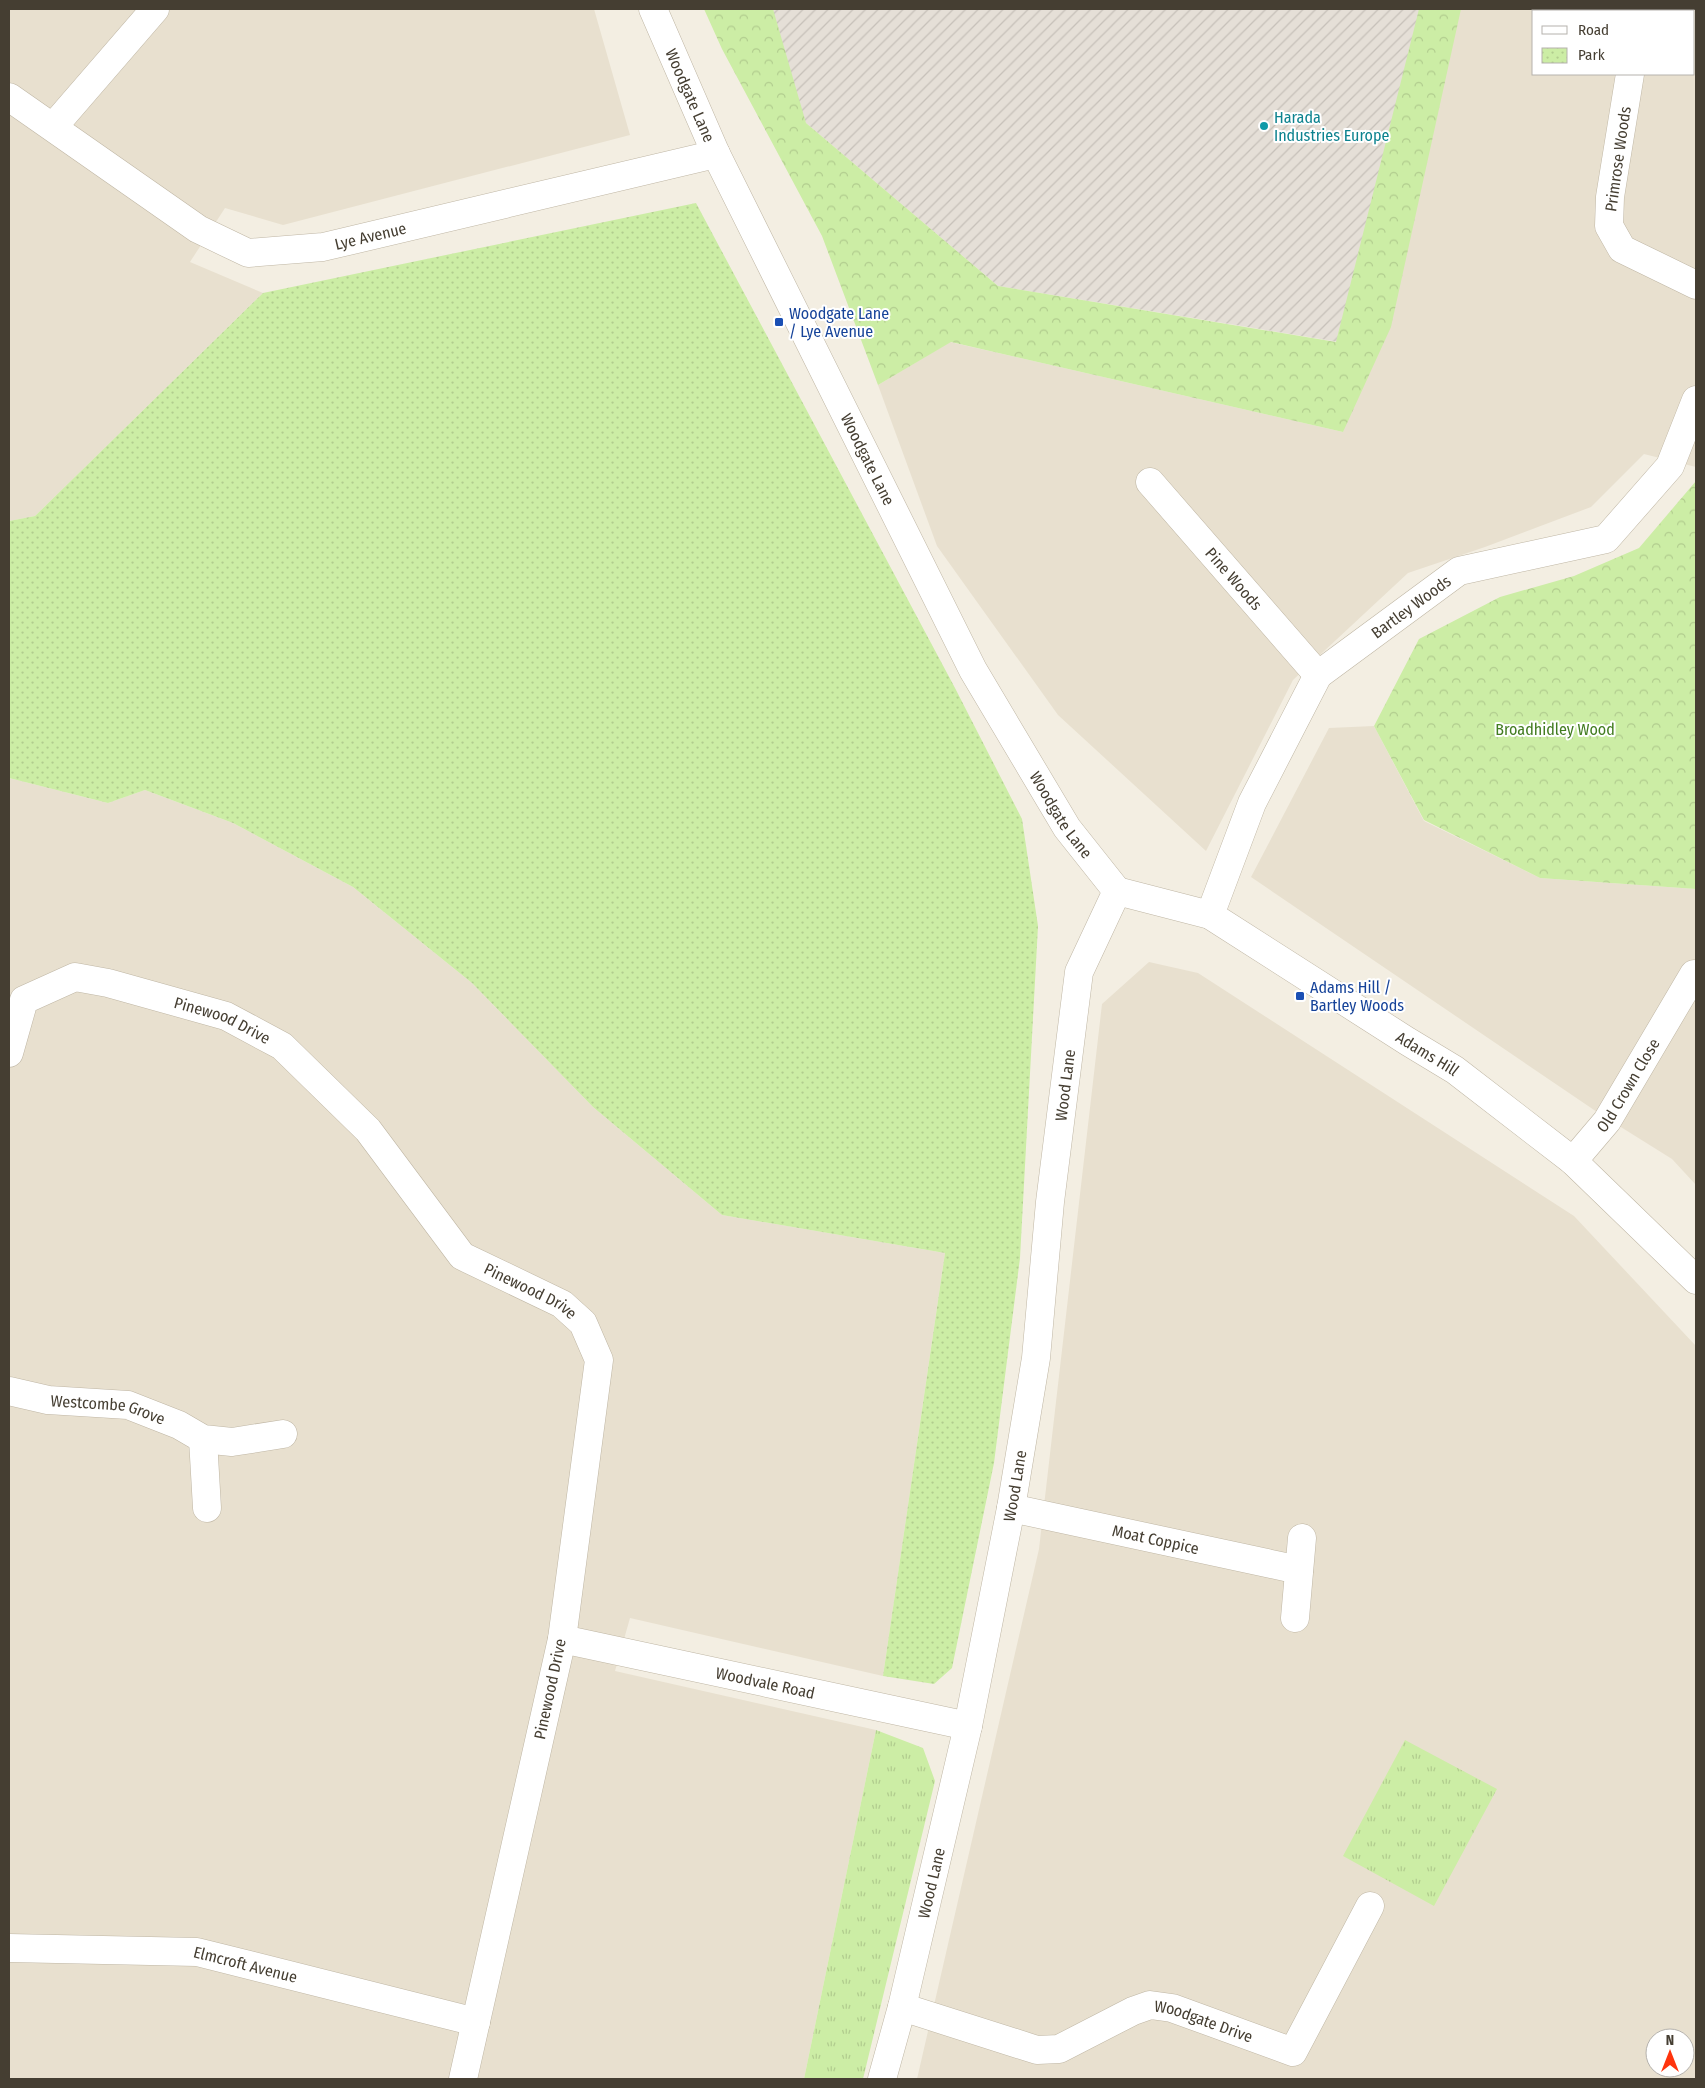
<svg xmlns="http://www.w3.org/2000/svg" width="1705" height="2088" viewBox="0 0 1705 2088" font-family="'Fira Sans Condensed',sans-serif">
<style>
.residential{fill:#e8e0cf;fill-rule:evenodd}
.industrial{fill:url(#industrial-furrows)}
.grass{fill:url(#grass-tufts)}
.forest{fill:url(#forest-crowns)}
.park{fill:url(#park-dots)}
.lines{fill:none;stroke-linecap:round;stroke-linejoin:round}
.minor-casing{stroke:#bfb6a4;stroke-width:29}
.minor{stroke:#fff;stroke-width:28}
.culture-dot{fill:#0f9aa8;stroke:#fff;stroke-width:2}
.transit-dot{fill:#1a4fb4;stroke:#fff;stroke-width:2}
.labels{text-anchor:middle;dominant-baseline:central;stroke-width:4;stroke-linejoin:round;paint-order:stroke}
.street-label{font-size:16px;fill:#453e32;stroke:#fff}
.culture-label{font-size:16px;fill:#0d838f;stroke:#fff;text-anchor:start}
.transit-label{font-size:16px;fill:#164399;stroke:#fff;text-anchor:start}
.park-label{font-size:16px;fill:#427c20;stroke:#fff}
</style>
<defs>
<pattern id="industrial-furrows" width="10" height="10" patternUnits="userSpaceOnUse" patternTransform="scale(1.25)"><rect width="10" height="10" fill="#e5dfd7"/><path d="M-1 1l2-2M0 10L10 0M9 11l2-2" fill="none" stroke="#c6c0b9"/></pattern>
<pattern id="grass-tufts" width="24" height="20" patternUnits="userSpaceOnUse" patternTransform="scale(1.25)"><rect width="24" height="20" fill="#cceda5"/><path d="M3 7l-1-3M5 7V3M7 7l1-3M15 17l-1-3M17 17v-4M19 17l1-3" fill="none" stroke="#b1cc8e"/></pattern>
<pattern id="forest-crowns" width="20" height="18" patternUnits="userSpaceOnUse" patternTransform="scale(1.25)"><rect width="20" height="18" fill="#cceda5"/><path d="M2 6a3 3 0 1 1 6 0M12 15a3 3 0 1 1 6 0" fill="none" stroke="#b1cc8e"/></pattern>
<pattern id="park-dots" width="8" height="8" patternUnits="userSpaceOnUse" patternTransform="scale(1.25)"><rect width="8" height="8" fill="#cceda5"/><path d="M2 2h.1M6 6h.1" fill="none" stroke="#b1cc8e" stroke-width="1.8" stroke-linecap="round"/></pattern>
</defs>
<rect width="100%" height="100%" fill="#f3eee2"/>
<path class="residential" d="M9,9H594L630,135L283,225L225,208L190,262L263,293L35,516L9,521Z
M1449,9H1696V467L1644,454L1591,507L1485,547L1408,573L1293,680L1206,851L1058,715L937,546L878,385L950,342L1343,432ZM1534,11H1694V74H1534Z
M1374,726L1424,821L1540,878L1696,889V1185L1672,1159L1600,1114L1251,877L1329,728Z
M9,778L108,803L145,790L233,823L353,887L472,983L593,1107L722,1215L945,1253L883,1676L630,1618L615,1671L876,1730L804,2079H9Z
M1149,962L1198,973L1574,1216L1696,1346V2079H917L1039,1549L1102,1004ZM1655,2038H1685V2068H1655Z"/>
<path class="industrial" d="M759,9H1449L1391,327L1351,344L998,286L806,123Z"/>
<path class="grass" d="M876,1730L923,1748L935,1781L863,2079H804Z
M1405,1740L1497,1789L1434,1906L1343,1856Z"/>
<path class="forest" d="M704,9H773L806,123L998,286L1336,342L1419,9H1461L1391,327L1343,432L951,342L878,385L822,236L722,49Z
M1696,481V889L1540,878L1424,820L1374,726L1419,639L1500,597L1574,576L1639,548Z"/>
<path class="park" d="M696,203L955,688L1022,819L1038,926L1020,1258L994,1463L952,1668L934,1684L883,1676L945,1253L722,1215L593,1107L472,983L353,887L233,823L145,790L108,803L9,778V521L35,516L263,293Z"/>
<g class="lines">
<defs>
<g id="minor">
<path id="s1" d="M653,9L716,154L973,670L1067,828L1117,891"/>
<path d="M1644,11V9"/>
<path d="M1630,74L1610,197L1609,226L1622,249L1696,285"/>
<path id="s2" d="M9,97L198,229L248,253L323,247L716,154"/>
<path d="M53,127L155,9"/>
<path id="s3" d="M1150,482L1318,675"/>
<path id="s4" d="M1117,891L1210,915L1407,1041L1455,1070L1573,1161L1696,1280"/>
<path id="s5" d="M1210,915L1252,803L1318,675L1459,571L1606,539L1670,466L1696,400"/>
<path id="s6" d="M9,1053L24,1000L75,977L108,983L226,1016L282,1046L368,1130L462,1256L562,1304L583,1323L599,1360L562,1639L463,2079"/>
<path id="s7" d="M1573,1161L1607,1121L1694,974"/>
<path id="s8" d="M9,1391L48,1400L128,1405L179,1425L203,1439L232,1442L283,1434"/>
<path d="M203,1439L207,1508"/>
<path id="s9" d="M1011,1508L1299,1570"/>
<path d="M1295,1618L1302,1538"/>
<path id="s10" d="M562,1639L968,1726"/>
<path id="s11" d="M9,1948L197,1952L476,2022"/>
<path id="s12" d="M902,2007L1037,2050L1059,2049L1133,2011L1150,2005L1172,2008L1293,2052L1370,1906"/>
<path id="s13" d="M882,2079L902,2007L968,1726L1011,1508L1036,1358L1050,1202L1079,972L1117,891"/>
</g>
</defs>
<use href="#minor" class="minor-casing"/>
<use href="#minor" class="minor"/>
</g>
<circle class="culture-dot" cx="1264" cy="126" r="5"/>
<g class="transit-dot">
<rect x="774" y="317" width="10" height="10" rx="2.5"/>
<rect x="1295" y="991" width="10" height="10" rx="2.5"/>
</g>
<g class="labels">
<g class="street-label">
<text stroke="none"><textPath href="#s1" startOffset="94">Woodgate Lane</textPath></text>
<text transform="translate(1618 159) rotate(-82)">Primrose Woods</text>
<text stroke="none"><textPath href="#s2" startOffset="410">Lye Avenue</textPath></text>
<text stroke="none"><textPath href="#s1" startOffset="499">Woodgate Lane</textPath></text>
<text stroke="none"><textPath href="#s3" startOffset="128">Pine Woods</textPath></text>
<text stroke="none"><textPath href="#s5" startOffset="379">Bartley Woods</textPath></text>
<text stroke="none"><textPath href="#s1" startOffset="904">Woodgate Lane</textPath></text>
<text stroke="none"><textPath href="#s6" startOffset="265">Pinewood Drive</textPath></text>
<text stroke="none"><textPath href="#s4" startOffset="354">Adams Hill</textPath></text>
<text stroke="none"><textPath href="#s13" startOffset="1012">Wood Lane</textPath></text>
<text stroke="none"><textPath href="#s7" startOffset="94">Old Crown Close</textPath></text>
<text stroke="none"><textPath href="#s6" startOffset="685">Pinewood Drive</textPath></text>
<text stroke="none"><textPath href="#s8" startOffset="101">Westcombe Grove</textPath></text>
<text stroke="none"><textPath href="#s13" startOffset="608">Wood Lane</textPath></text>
<text stroke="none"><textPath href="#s9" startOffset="148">Moat Coppice</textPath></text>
<text stroke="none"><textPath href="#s10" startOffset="208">Woodvale Road</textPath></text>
<text transform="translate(550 1689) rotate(-78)">Pinewood Drive</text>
<text stroke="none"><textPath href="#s13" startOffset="202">Wood Lane</textPath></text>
<text stroke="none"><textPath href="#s11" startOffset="238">Elmcroft Avenue</textPath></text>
<text stroke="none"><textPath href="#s12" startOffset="321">Woodgate Drive</textPath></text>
</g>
<g class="culture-label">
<text x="1274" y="117">Harada<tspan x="1274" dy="18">Industries Europe</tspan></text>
</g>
<g class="transit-label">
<text x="789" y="313">Woodgate Lane<tspan x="789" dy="18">/ Lye Avenue</tspan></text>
<text x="1310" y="987">Adams Hill /<tspan x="1310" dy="18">Bartley Woods</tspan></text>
</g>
<g class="park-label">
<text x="1555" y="729">Broadhidley Wood</text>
</g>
</g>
<rect width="1705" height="2088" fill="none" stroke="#453e32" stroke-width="20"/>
<rect x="1532" y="10" width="162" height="65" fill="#ffffff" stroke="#b5b2ad"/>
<rect x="1542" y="26" width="25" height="8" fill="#ffffff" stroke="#b5b2ad"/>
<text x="1578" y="35" font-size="15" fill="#453e32">Road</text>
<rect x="1542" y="48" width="25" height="15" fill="url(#park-dots)" stroke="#b5b2ad"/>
<text x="1578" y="60" font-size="15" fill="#453e32">Park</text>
<g transform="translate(1670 2053)"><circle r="24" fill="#ffffff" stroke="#b5b2ad"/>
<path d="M0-4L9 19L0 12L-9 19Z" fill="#ff340d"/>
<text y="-8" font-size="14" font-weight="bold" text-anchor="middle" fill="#453e32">N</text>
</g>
</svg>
